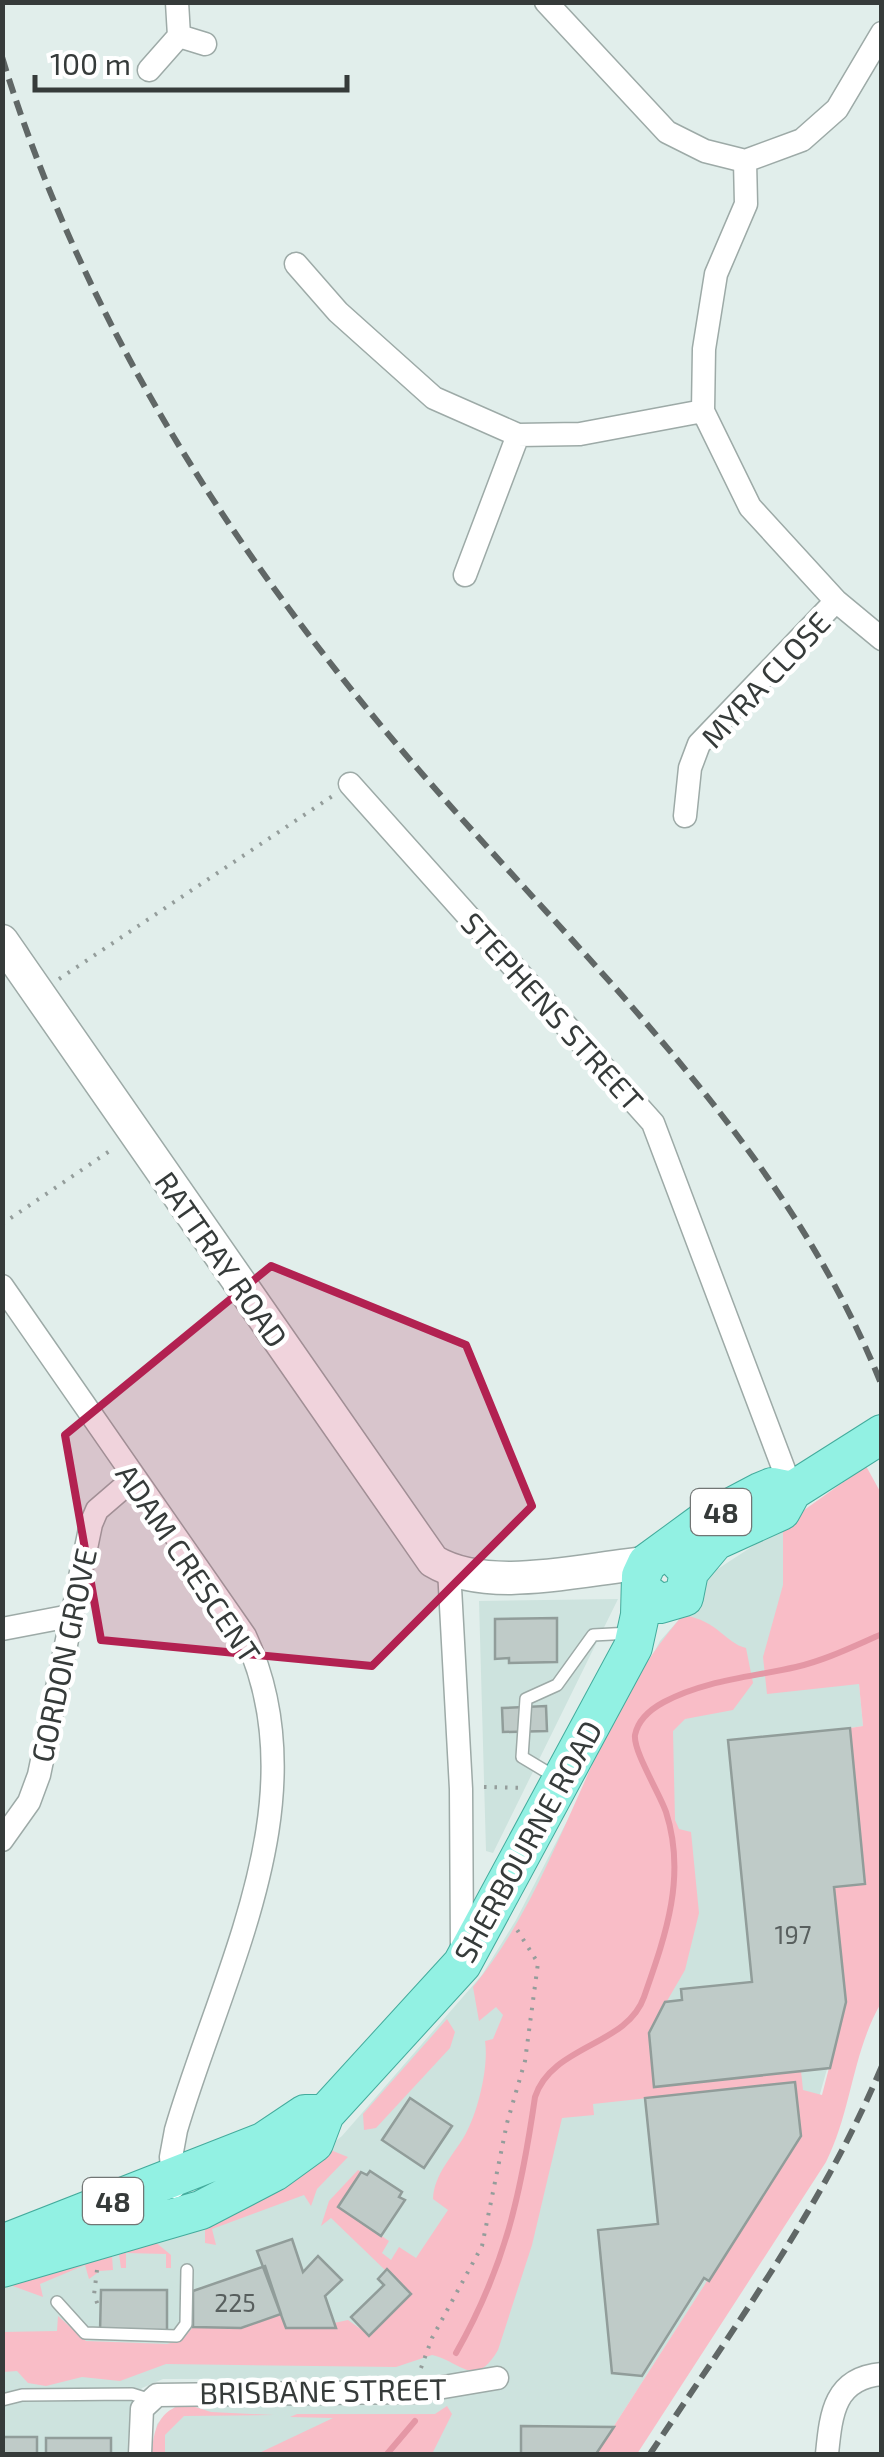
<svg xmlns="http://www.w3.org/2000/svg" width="884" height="2457" viewBox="0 0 884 2457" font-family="'Exo 2',sans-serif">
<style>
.built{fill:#cde3de}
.green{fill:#f9bdc7}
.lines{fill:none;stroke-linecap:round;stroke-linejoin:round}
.stream{stroke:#e497a5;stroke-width:6}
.building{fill:#bfcbc8;stroke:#919d9a;stroke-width:2.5}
.lane-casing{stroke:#9daaa7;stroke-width:14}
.street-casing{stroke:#9daaa7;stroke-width:25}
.secondary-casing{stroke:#9daaa7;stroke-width:35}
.primary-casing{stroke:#43ab9c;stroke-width:40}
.path{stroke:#949d9b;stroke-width:4;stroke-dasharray:2.5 8;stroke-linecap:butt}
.lane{stroke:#fff;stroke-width:11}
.street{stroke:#fff;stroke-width:22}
.secondary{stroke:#fff;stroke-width:32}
.primary{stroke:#92f1e3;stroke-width:38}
.rail{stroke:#606766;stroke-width:6;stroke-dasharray:15 8;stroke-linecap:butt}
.marked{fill:#b22151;fill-opacity:0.2;stroke:#b22151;stroke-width:8;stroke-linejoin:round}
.labels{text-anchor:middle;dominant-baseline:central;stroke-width:9;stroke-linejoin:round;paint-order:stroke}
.number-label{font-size:25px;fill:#585f5e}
.shield{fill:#fff;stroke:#727675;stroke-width:2.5}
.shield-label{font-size:28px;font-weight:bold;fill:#363b3a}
.street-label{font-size:30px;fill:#363b3a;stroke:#fff}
</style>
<rect width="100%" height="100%" fill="#e1eeeb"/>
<path class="built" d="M797,1517L845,1685L859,1683L863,1726L850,1728L865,1884L835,1887L846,2002L814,2115L596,2454H152L157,2424L176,2406L424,2405L440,2378L163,2379L142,2388L135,2397L130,2454H3L2,2278L320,2154L342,2136L482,1975L516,1920L660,1641L683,1615L704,1578Z
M618,1599L493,1853L486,1851L479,1601Z"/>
<path class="green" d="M866,1466L882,1495L881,2003C852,2053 852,2110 826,2162L637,2454H596L800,2136L795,2082L593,2104L594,2115L562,2118L532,2245L498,2350C475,2390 460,2361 432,2355L396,2367L166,2364L120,2381L82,2377L46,2386L28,2383L17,2371L3,2372L2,2332L57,2331L58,2316L86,2341L167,2344L182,2340L193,2327L241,2328L281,2314L287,2328H335L334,2323L348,2320L369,2335L411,2295L331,2218L321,2226L329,2201L358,2170L361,2172L339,2207L389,2241L382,2253L391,2260L399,2247L416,2258L448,2210L433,2199C434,2174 453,2156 465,2135C478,2113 489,2066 485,2041L493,2039L503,2015L496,2007L479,2021L473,1987C564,1877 587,1724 683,1615C719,1621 725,1643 746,1648L753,1683L733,1710L685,1719L673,1731L675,1820L679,1829L691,1832L699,1913L685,1970L649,2032L654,2086L801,2071L803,2090L822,2095L846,2002L834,1887L865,1883L850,1728L863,1726L859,1684L767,1694L763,1657L783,1585V1525Z
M447,2019L455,2032L450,2048L376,2128L364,2130L363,2114Z
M328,2149L348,2157L317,2189L311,2206L304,2195L212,2229L216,2245L205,2243V2226Z
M154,2241L171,2255V2268H166V2254L126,2253V2268H121L119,2254L112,2256L113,2270L100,2271L89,2279L85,2265L40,2284L43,2297L10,2285V2282Z
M186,2404L211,2412L274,2415L184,2416L165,2435V2454H152C153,2430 159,2409 186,2404Z
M447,2406L452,2414L432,2454H257L333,2418L290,2417L297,2414H435Z"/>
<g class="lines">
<path class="stream" d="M456,2353C505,2267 521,2194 535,2097C552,2045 627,2046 644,1997C665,1937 687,1877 666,1812C660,1794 633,1751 635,1735C638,1720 651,1709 664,1702C705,1680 752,1677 796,1667C826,1660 854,1646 882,1634
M387,2454L415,2421"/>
</g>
<path class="building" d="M557,1618V1662L509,1663V1658L495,1659V1619Z
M546,1706L547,1731L503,1732L502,1708Z
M850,1728L865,1884L834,1887L846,2002L830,2068L654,2087L649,2033L665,2002L682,2000L681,1989L752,1982L728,1740Z
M795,2082L801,2136L709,2281L704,2278L642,2376L612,2373L598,2230L658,2224L645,2098Z
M410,2098L452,2126L424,2168L382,2140Z
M370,2171L402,2192L399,2197L405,2200L381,2236L338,2207L361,2172L367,2175Z
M292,2239L303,2272L318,2256L342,2280L325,2296L336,2328H286L257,2251Z
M265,2266L281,2314L241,2328L193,2327V2291Z
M387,2269L411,2294L369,2336L351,2317L384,2285L378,2279Z
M101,2290H167V2332H100Z
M521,2426L614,2427L596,2454H521Z
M2,2437H37V2454H2Z
M46,2438H111V2454H46Z"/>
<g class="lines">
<defs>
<path id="lane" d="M557,1778L522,1757L526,1699L557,1685L593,1635L631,1633
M57,2302L85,2333L177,2336L186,2324L187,2270
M2,2400L22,2395L132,2394L148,2399"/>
<path id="street" d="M546,2L667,132L705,151L745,161L802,140L837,109L882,33
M179,36L205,44
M149,70L179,36L177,2
M745,161L746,204L716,274L704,349L703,411L750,507L836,601L882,639
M296,264L338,312L434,398L518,435L580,434L703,411
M465,575L518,435
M350,784L653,1123L792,1491
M685,816L690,768L699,744L836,601
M2,1286L245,1636C321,1798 222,1973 176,2130L171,2157L174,2187
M449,1569L461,1789L462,1950
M2,1629L70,1616
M2,1840L29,1802L39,1775L91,1524L97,1510L133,1479
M140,2454L142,2409L157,2395L414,2392L497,2378
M827,2454C831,2414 834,2378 882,2374"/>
<path id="secondary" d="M2,941L433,1561C489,1595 586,1568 647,1563"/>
<path id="primary" d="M689,1572L715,1541L781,1511L792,1491L882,1434
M643,1591L660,1604L684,1597L689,1572L674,1556
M2,2244L263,2142L305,2114H325
M2,2268L201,2210L274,2172L314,2143L325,2114L462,1964L633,1647L640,1615L641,1576L647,1563L703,1522L760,1492L772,1487L792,1491"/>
</defs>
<use href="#lane" class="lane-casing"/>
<use href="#street" class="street-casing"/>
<use href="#secondary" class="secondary-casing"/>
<use href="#primary" class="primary-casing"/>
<path class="path" d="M59,979L334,795
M2,1224L114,1148
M484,1787L524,1788
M97,2270L94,2295L100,2310
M421,2368L432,2338L482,2246L507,2123L525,2061L538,1963L516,1928"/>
<use href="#lane" class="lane"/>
<use href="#street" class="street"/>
<use href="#secondary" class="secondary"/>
<use href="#primary" class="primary"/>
<path class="rail" d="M2,57C85,328 239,564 424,776C591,968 786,1145 882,1386
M650,2454C733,2329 823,2206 882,2066"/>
</g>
<path class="marked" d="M271,1266L466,1345L532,1506L372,1666L101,1640L65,1435Z"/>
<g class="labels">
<g class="number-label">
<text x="793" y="1934">197</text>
<text x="235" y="2302">225</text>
</g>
<g class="shield">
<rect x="691" y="1489" width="60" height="46" rx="8"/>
<rect x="83" y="2178" width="60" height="46" rx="8"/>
</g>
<g class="shield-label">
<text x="721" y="1512">48</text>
<text x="113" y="2201">48</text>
</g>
<g class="street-label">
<text transform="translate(765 679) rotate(-47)">MYRA CLOSE</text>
<text transform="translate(553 1011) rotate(48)">STEPHENS STREET</text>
<text transform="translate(222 1259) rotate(55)">RATTRAY ROAD</text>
<text transform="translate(189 1563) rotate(56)">ADAM CRESCENT</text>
<text transform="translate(63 1655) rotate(-78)">GORDON GROVE</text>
<text transform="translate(527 1841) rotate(-61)">SHERBOURNE ROAD</text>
<text transform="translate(323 2390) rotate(-1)">BRISBANE STREET</text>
</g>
</g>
<rect width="884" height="2457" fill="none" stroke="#363b3a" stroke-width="10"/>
<path d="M35 75v15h312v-15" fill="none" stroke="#363b3a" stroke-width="5"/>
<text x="50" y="75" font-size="30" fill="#363b3a" stroke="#ffffff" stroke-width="8" paint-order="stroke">100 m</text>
</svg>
